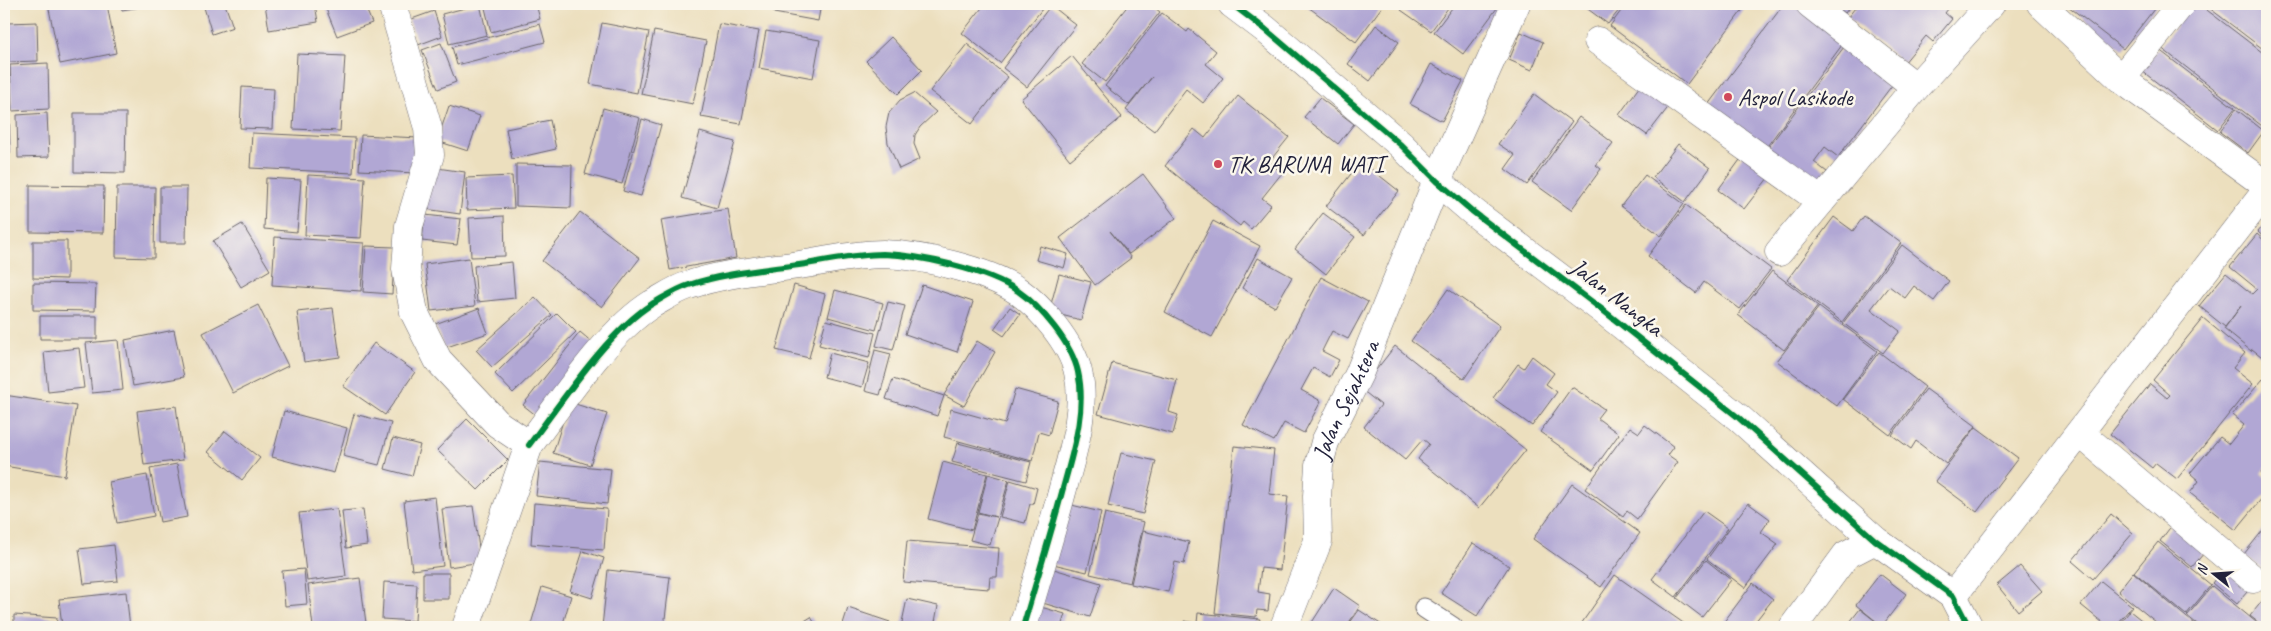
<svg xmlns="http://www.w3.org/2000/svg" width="2271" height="631" viewBox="0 0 2271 631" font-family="Caveat,sans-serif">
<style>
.building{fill:#b1a7d4}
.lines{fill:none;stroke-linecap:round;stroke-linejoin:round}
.lane-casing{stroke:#696469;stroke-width:21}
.street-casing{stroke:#696469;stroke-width:29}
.secondary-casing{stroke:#696469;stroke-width:29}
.lane{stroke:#fff;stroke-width:19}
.street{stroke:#fff;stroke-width:28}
.secondary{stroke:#fff;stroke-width:28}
.cycleway-casing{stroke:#fbf7ec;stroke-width:9}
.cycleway{stroke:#00873e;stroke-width:6}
.poi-dot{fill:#d1495b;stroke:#fbf7ec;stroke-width:2}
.labels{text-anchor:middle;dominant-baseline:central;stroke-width:5;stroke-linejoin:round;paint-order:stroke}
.poi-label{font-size:24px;fill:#22223b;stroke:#fbf7ec;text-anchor:start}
.street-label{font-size:24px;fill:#22223b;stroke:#fbf7ec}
</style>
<rect width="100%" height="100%" fill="#fbf7ec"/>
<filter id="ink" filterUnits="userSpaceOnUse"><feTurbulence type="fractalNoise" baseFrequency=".02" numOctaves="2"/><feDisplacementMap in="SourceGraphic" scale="10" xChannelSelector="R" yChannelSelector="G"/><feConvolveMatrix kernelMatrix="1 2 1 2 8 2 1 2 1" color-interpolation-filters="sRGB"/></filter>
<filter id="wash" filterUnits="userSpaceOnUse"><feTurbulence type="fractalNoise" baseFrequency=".0096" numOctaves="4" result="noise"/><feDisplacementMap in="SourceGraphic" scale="20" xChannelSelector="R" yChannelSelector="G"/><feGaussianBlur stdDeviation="1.12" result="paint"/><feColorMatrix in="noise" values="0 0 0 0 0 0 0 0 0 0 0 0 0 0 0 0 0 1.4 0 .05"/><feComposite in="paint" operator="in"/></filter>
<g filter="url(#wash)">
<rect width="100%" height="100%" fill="#ecdfbe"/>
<g id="blocks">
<path class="building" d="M48,4H107L116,53L60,64Z
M121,4H153V5L122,10Z
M203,4H225L233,27L212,34Z
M265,4H315L318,22L269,30Z
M324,4H364L372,23L337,36Z
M480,4L487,35L449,44L442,14Z
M484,4H536L540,19L491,32Z
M776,4H821L818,21L774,13Z
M985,4H1046L1000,63L962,33Z
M1129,4H1150L1160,12L1105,82L1082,64Z
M1304,4H1384L1356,42Z
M1405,4H1451L1431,31L1401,10Z
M1455,4H1500L1463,54L1434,32Z
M1581,4H1624L1608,24Z
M1626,4H1747L1687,84L1610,26Z
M1784,4H1796L1845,41L1765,149L1707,106Z
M1833,4H1852L1845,13Z
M1858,4H1952L1945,13L1952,19L1933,42L1926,36L1904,63L1848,17Z
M2069,4H2158L2123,49L2068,6Z
M2193,4H2199L2267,56L2266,129L2160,47Z
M2204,4H2267V52Z
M1051,5L1076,25L1027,87L1003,68Z
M434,11L442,36L418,45L409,20Z
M1162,13L1187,32L1189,29L1216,51L1206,64L1223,78L1203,103L1186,89L1154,131L1126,110L1152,77L1129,105L1105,86Z
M37,22L38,61L9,62L8,23Z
M602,23L649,32L637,93L590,84Z
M540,24L545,42L457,65L452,47Z
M719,24L759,31L741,124L701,117Z
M1376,25L1399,42L1370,81L1348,64Z
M654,31L706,41L693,104L641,94Z
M766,31L820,40L813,78L759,68Z
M1521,32L1543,42L1532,70L1509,60Z
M891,37L922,70L898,94L866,61Z
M441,43L456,82L438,89L422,50Z
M1847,43L1896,80L1838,157L1825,147L1814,162L1827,172L1816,187L1766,150Z
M967,44L1008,77L972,124L930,91Z
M2158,49L2235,108L2218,130L2142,71Z
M297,54L345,56L340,131L293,129Z
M1072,56L1122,117L1070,160L1021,99Z
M48,63L49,109L12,111L10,65Z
M1431,64L1463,81L1442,121L1410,104Z
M4,76H6L7,109H4Z
M1642,83L1670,105L1647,135L1619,115Z
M242,87L274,89L272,129L240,128Z
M914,93L936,112L920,127L915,135L914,144L920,159L899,169L888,143L886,127L889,113L900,100Z
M1534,94L1572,122L1527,185L1505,169L1515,155L1498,144Z
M1238,96L1289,137L1269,162L1282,173L1262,198L1271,205L1251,229L1243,222L1240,226L1165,166L1194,129L1205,138Z
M1320,98L1354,124L1338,144L1304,117Z
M449,106L480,116L468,151L437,141Z
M603,108L640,118L622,184L585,174Z
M2236,109L2264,131L2248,153L2220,132Z
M4,112H9L10,153H4Z
M47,113L49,157L18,158L17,115Z
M74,113H126L125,173L74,172Z
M1579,117L1613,143L1596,165L1601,169L1571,210L1532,182Z
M642,119L661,125L641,196L623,191Z
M550,120L556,149L512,159L506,129Z
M700,132L735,142L717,208L682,198Z
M252,133L355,138L353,173L250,168Z
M361,135L418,138L415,173L359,170Z
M1678,144L1710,168L1685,202L1653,177Z
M1745,153L1772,173L1744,209L1718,190Z
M1361,161L1399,191L1364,235L1326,206Z
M516,164L572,165L571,208L516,206Z
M430,167L465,172L460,214L425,209Z
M1143,174L1176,218L1129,254L1110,231L1131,258L1095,285L1060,238Z
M308,175L365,178L361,238L305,235Z
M1645,175L1684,204L1661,236L1621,206Z
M512,176L514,208L467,210L466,178Z
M266,178L301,180L297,232L264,229Z
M30,185L104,186L103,233L30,232Z
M117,187H155L154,258L116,257Z
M160,187H187L186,243H160Z
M1686,205L1771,269L1740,309L1704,282L1696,293L1648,256Z
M728,209L736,258L670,270L661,220Z
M580,212L640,258L602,307L542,261Z
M1323,213L1355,237L1326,274L1295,249Z
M425,215L461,219L457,245L422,241Z
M504,216L505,256L471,257L469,218Z
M1864,216L1901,243L1842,322L1787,280L1834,217L1853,231Z
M1213,221L1260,246L1212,337L1165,312Z
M2267,221V240L2258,232Z
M242,224L270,270L241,287L213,241Z
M2257,234L2267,243L2266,360L2252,349L2251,351L2224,329L2241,306L2225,327L2199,306L2226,273L2252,294L2257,289L2230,267Z
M275,237L364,243L361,291L272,285Z
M33,241H67V279L33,278Z
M1902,245L1949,281L1934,301L1914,286L1905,298L1889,286L1871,309L1900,331L1883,353L1843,323Z
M366,246L395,247L392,294L363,292Z
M1040,246L1068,254L1064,268L1036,260Z
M469,258L475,306L431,311L425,264Z
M1258,258L1292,277L1275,307L1242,288Z
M512,262L515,298L477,302L474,266Z
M1772,271L1818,306L1784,350L1738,315Z
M1059,274L1091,282L1081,320L1049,312Z
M1321,277L1368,302L1348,339L1332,331L1322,351L1339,360L1330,377L1313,368L1301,390L1321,401L1304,433L1284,423L1274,441L1243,425Z
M33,283L96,284L95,311L33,310Z
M794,285L825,294L809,358L776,350Z
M922,285L973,302L957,352L905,334Z
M1448,289L1500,326L1464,379L1411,341Z
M835,290L883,303L876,330L828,317Z
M535,297L552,315L492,367L476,350Z
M888,302L905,306L893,350L876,346Z
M258,305L288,366L233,393L203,333Z
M1010,307L1020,314L1004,336L994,329Z
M1819,307L1877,351L1837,406L1777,361Z
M333,308L340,357L304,362L297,312Z
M479,308L488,333L444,348L435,324Z
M557,313L576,332L513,393L495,374Z
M40,316H97V339H40Z
M2203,318L2245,353L2233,368L2253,384L2177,479L2156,463L2152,468L2110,434L2150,384L2167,398L2170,395L2153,380Z
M826,320L875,333L869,358L819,345Z
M174,330L184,377L133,386L125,340Z
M580,332L594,344L537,416L523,405Z
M118,340L123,390L92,393L86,343Z
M977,341L995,352L964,406L944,395Z
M374,343L415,372L385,415L343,386Z
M1395,346L1526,450L1479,508L1418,459L1429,444L1423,439L1405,460L1364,427L1381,405L1361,389Z
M79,348L84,388L48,392L44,352Z
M875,350L891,354L880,395L865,391Z
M1879,352L1925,387L1890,435L1843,399Z
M830,353L869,363L862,387L824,377Z
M1532,356L1554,373L1546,384L1557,392L1532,426L1493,398L1518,364L1524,368Z
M1112,363L1177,380L1169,412L1178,415L1173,434L1098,414Z
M893,379L944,396L937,416L886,399Z
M2263,379L2267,383V466L2261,473L2267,479V492L2236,530L2190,493L2199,481L2190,473L2220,437L2229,444L2244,425L2232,415Z
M1572,387L1604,409L1597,418L1619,434L1593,470L1540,432Z
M1015,389L1058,401L1049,435L1039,432L1032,461L944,437L951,409L1005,424Z
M1926,389L1976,426L1946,464L1916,441L1911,449L1892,435Z
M4,395L76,406L65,476L4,466Z
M569,402L607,414L590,465L553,453Z
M176,406L183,460L144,465L137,411Z
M284,411L347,428L334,473L272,457Z
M354,414L391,423L379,465L343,456Z
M467,419L508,460L478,490L437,450Z
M1645,425L1674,447L1668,455L1678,462L1637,519L1627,511L1623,517L1585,489L1630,427L1639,433Z
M1976,427L2018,458L1977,512L1935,481Z
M225,431L260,458L242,480L208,452Z
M393,438L420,445L412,476L385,469Z
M958,443L1031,462L1026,481L952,462Z
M1234,446L1274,450L1269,494L1288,496L1280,570L1261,568L1258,592L1270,594L1268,611L1257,610L1256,617L1215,613Z
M1121,453L1156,461L1143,514L1108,506Z
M540,462L611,469L607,504L536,496Z
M943,462L987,474L972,530L928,519Z
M177,464L187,517L160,522L150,469Z
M988,474L1009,480L990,545L970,540L978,513L996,517L978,512Z
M147,475L154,516L117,523L109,482Z
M1010,480L1037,488L1033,504H1030L1025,523L1000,517Z
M1572,484L1640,533L1601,587L1533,539Z
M435,497L443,566L412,570L404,501Z
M534,503L607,509L604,550L531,544Z
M1063,503L1101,512L1087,572L1049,563Z
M1748,503L1770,519L1761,532L1778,544L1745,588L1707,559Z
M473,506L481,562L449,567L442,509Z
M337,509L346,576L307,581L299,513Z
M363,509L367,545L346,548L342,511Z
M1704,511L1728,528L1676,597L1652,579Z
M1105,513L1144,522L1130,583L1090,574Z
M2111,514L2133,533L2093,579L2072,561Z
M2172,525L2205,552L2192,567L2160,541Z
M2267,525V573L2244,554Z
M1143,531L1189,542L1184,564L1175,562L1168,592L1131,584Z
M907,541L999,548L997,577H990L989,589L903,582Z
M2158,542L2211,585L2186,615L2134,572Z
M1473,543L1509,566L1477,616L1441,593Z
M114,545L118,581L84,584L79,549Z
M583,551L604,558L592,598L570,591Z
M1706,560L1731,580L1702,617L1677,598Z
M2227,565L2252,586L2237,604L2212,583Z
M2020,566L2042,591L2018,611L1997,585Z
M1047,567L1101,583L1090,617L1036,601Z
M304,569L307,604L285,606L282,571Z
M608,570L670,577L664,627H602Z
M2133,572L2186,617L2199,627H2162L2118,591Z
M423,573H449V599H423Z
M1880,574L1906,594L1882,626L1856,605Z
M1615,575L1689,627H1579Z
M360,578L366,623L336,627H313L308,585Z
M2101,581L2132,606L2115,627H2108L2081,605Z
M384,582L417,584L415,621L382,619Z
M1753,583L1773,599L1751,627H1720Z
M2212,586L2262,627H2201L2187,616Z
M542,587L571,596L562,627H542L531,624Z
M1334,588L1360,606L1346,627H1309Z
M126,592L130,627H62L59,599Z
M2267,595V627H2264L2250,616Z
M907,599L938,606L934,627H901Z
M1034,605L1065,614L1061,627H1028Z
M848,608L890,622L889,627H842Z
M1860,609L1883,627H1846Z
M1359,610L1385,627H1347Z
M2130,611L2150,627H2117Z
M1198,613L1260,619L1258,627H1184V621L1197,623Z
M14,615L57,618L56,627H14Z
M811,617L817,627H795Z"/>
</g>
</g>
<g filter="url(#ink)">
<use href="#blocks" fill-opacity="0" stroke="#696469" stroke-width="1"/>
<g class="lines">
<defs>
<path id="lane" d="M1424,608L1453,627"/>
<g id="street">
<path d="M392,4L428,128L430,155L409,226L406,269L414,312L438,360L498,424L529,445L466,627"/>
<path d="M1810,4L1916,87"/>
<path d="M2041,4L2121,79"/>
<path d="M2181,4L2121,79L2267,186"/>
<path d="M1598,41L1821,201"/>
<path d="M1779,252L1916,87L1991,4"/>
<path d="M2080,433L2253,579"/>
<path d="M529,445C561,403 607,332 652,304C663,298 676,289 689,285C724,273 763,270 799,265C828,261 854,254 883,254C920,255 987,270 1018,291C1041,307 1072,344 1078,372C1087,411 1072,454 1062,492C1050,537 1036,582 1023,627"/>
<path d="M1953,596L2267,190"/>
<path id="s1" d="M1284,627L1318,541L1317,496L1319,465L1325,442L1359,374L1437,181L1516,4"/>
<path d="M1793,627L1846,555L1875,540"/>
</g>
<path id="secondary" d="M1232,4L1265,29L1401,145L1437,181L1472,211L1604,311L1739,418L1875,540L1953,596L1969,627"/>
</defs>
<use href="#lane" class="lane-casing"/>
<use href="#street" class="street-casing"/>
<use href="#secondary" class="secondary-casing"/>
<use href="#lane" class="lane"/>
<use href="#street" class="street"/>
<use href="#secondary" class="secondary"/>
<defs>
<path id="cycleway" d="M1232,4L1265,29L1401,145L1437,181L1472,211L1604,311L1739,418L1875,540L1953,596L1969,627
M529,445C561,403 607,332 652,304C663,298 676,289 689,285C724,273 763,270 799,265C828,261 854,254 883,254C920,255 987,270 1018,291C1041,307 1072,344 1078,372C1087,411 1072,454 1062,492C1050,537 1036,582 1023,627"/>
</defs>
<use href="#cycleway" class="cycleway-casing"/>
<use href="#cycleway" class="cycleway"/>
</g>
</g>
<g class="poi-dot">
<circle cx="1728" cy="97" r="5"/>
<circle cx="1218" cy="164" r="5"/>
</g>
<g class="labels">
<g class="poi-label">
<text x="1738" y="97">Aspol Lasikode</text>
<text x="1228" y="164">TK BARUNA WATI</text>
</g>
<g class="street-label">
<text transform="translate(1617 297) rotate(38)">Jalan Nangka</text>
<text stroke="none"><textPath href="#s1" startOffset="239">Jalan Sejahtera</textPath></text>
</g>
</g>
<rect width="2271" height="631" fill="none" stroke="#fbf7ec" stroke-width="20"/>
<g transform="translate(2214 574) rotate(287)" stroke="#fbf7ec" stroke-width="4" paint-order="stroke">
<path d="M0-4L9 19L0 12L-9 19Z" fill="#22223b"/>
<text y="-8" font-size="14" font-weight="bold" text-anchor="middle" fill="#22223b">N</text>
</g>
</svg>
